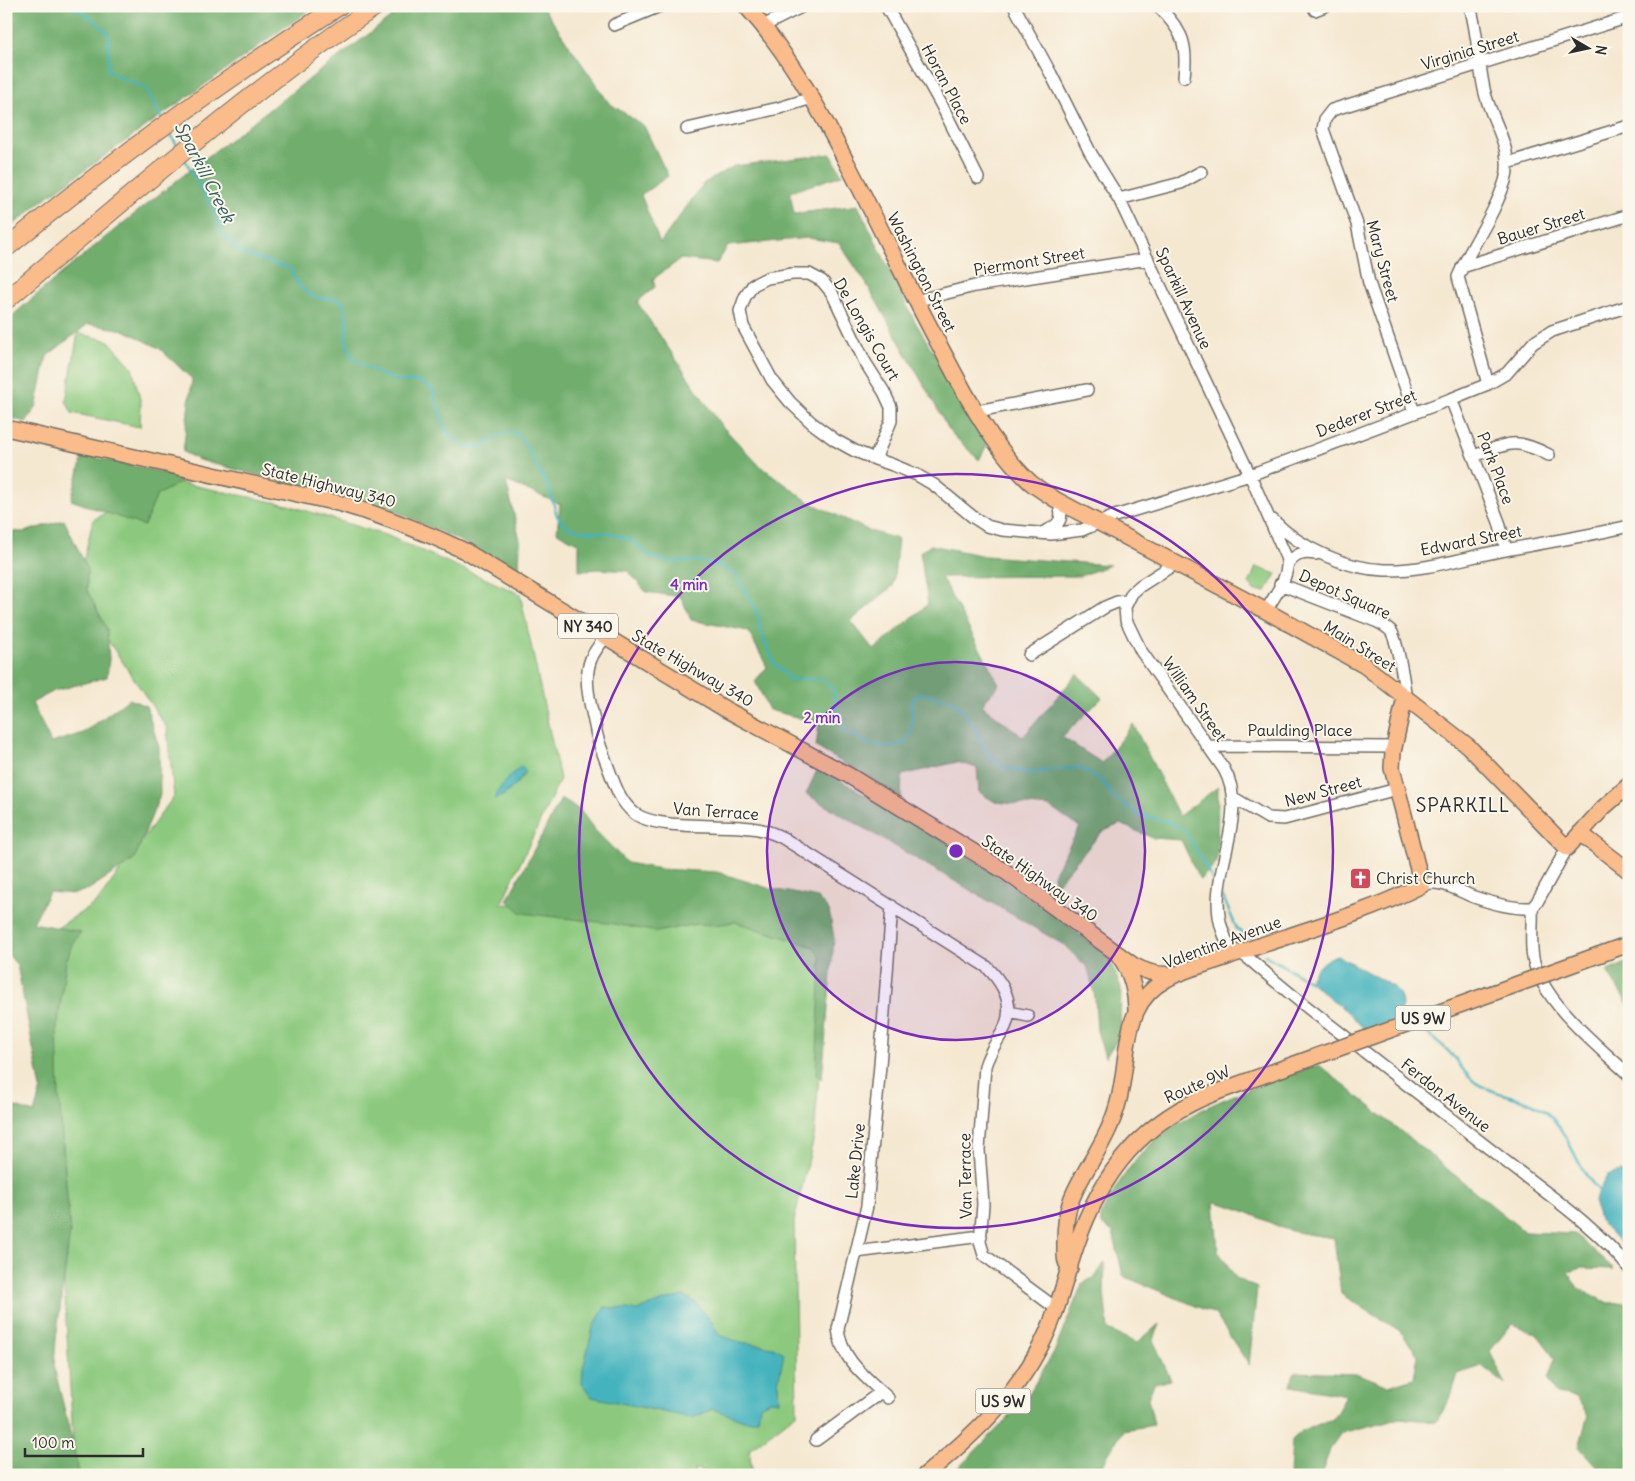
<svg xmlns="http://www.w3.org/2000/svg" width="1635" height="1481" viewBox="0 0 1635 1481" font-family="Delius,sans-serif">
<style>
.green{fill:#8cc97e;stroke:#5c7a54}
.forest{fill:#71ad6d;stroke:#4e6c4c}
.water{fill:#44b3be;stroke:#386f74}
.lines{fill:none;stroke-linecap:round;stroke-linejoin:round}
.stream{stroke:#44b3be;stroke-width:2.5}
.minor-casing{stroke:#726d65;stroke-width:14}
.major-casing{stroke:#726d65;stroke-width:18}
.highway-casing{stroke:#726d65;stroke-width:20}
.minor{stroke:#fff;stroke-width:11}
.major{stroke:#fabc8b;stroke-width:15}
.highway{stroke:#fabc8b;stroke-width:18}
.major-bridge-casing{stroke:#726d65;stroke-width:18;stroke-linecap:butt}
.major-bridge{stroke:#fabc8b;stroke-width:15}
.ring{fill:none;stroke:#7b2cbf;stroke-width:2.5}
.labels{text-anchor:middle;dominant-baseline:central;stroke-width:4;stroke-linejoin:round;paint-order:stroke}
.shield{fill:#fbf7ec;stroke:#696865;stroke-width:1}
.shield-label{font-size:15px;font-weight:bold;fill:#2b2b2b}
.street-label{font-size:16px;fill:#2b2b2b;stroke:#fbf7ec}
.poi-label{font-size:16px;fill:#2b2b2b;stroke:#fbf7ec;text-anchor:start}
.water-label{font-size:18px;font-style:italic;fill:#345b5e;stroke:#fbf7ec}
.quarter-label{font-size:19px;letter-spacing:1px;fill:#2b2b2b;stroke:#fbf7ec}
.centre{fill:#7b2cbf;stroke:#fbf7ec;stroke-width:2.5}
.ring-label{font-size:15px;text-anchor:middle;font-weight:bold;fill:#7b2cbf;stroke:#fbf7ec;stroke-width:4;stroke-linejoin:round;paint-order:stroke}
</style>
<rect width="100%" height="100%" fill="#fbf7ec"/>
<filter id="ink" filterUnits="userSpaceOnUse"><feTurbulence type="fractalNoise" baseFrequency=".02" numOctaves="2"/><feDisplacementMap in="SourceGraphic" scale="10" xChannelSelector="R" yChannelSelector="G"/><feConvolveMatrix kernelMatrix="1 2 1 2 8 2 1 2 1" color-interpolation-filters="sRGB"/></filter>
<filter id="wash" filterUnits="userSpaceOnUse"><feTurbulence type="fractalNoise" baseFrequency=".0096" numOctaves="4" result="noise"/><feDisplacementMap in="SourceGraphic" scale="20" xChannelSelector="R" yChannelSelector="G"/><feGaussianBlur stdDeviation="1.12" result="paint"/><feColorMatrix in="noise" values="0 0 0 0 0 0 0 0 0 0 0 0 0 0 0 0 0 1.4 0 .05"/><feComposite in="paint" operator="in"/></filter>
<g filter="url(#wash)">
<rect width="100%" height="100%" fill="#f5e8d1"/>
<path class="green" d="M78,333L109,341L132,367L141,403L140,427L72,413L66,401Z
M162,479L288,505L388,536L520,594L560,779L501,904L731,911L830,940L814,1137L794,1221L797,1413L749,1450L753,1475H733L694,1469L695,1475H75L53,1089L51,932L97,902L174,796L167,728L76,593L93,520Z
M1256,567L1276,574L1266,591H1255L1249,584Z"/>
<path class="forest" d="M6,6H315L47,197L6,231Z
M406,6H542L609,103L644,126L668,176L641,195L660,243L704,183L734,166L831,154L842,175L790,192L794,214L858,205L914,320L988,443L979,460L951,433L866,283L839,243L808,238L728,246L717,263L681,259L653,279L655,287L637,302L720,424L758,464L809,502L870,531L898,539L893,586L851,621L874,650L928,604L920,552L931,545L985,556L1110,565L1080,576L941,577L999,684L982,705L1023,737L1077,674L1102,698L1062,737L1102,763L1133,724L1179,816L1218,787L1217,862L1200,880L1181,840L1153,838L1120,824L1102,832L1054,887L1053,874L1080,827L1049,807L995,802L979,792L977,768L957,762L902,775L901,797L816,747L819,723L769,710L755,681L767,667L748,631L691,620L681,597L646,592L628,571L598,569L579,571V544L557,532L560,504L506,481L520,540L519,575L471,546L393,510L199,460L183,452L192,379L159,348L124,330L88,324L47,356L36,408L26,422L6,417V321C134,209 270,109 406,6Z
M83,455L188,478L157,495L144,526L71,500Z
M64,520L87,568V590L107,629L109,659L107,677L54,691L32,703L51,743L83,733L129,699L146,706L159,747L160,795L134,860L89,889L74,894L49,892L33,923L81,932L73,942L66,962L57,1029L59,1096L70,1232L56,1339L54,1367L74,1448L78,1475H6V1104L34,1113L41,1089L17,965L6,952V531L24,532Z
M818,768L943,839L1048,910L1108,956L1121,987L1120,1036L1105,1057L1097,1031L1095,998L1088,968L1064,945L806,794Z
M561,799L580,810L594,829L627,863L660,869L717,872L768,888L818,898L829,911L834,938L822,1079L816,1075L821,958L814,947L735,922L715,925L697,924L657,932L615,924L522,913L507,900Z
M1629,962V1006L1607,971Z
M1319,1065L1525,1232L1575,1234L1614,1269L1581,1268L1568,1272L1578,1288L1608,1303L1629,1302V1475H1599V1469L1579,1447L1588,1415L1576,1397L1555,1394L1548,1379L1555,1358L1537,1334L1512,1324L1490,1351L1506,1385L1482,1366L1458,1374L1450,1399L1436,1422L1400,1418L1341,1433L1331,1447L1321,1475H1290L1292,1440L1303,1430L1333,1419L1346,1396L1291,1386L1294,1372L1359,1374L1389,1386L1414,1378L1418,1355L1400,1331L1341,1294L1334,1238C1317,1235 1296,1234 1280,1227C1258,1218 1238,1206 1214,1202L1218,1251L1236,1278L1257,1288L1249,1365L1215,1314L1123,1276L1113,1232L1101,1224C1099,1212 1109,1200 1115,1190C1159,1112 1240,1093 1319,1065Z
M1105,1262L1104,1292L1108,1330L1137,1343L1159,1324L1153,1340L1171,1380L1154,1384L1148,1398L1154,1425L1124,1430L1108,1455L1099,1475H951L1024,1402L1055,1350L1082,1284L1096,1276Z"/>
<path class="water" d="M522,766L525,772C518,784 507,794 495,800C496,789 512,773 522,766Z
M1337,955L1394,987C1414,1011 1392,1022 1373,1031L1363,1028L1350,1014L1309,981C1315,969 1323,959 1337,955Z
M1621,1172L1629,1175V1252L1599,1220L1594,1201L1607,1175Z
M684,1296L695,1302L711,1321L719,1335L740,1342L773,1347L784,1353L778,1383L779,1401L771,1400L760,1406L758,1419L747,1421L713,1409L692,1418L592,1397L582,1384L583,1369L593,1327L605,1307L637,1310L667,1300Z"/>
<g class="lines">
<path class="stream" d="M70,6L89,16L109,34L108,70L119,77L146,88L162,119
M168,130L178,147
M184,158L214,212L222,233L243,254L291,269C296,284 304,295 320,298C329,300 336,297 343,302L347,319L346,342L353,359L380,374L398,381L421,382L433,390L446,433L467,447L484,446L493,438L507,433H518L549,488L557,516L567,527L582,531L610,533L633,541L651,557L671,562L699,561L725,567L736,576L756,610L764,641L775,664L790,679H823L833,690L837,710L845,731L871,745L889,747L905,743C913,729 914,718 911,703L918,694H928L955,702L970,720L989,757L1003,767L1030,773L1057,769L1081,768L1103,782L1112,796L1137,814L1169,822L1186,832L1215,884
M1223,897L1237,929L1252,939
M1265,955L1311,982
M1416,1026C1426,1033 1437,1040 1446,1049C1458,1059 1463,1074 1476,1083C1499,1098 1529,1095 1549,1115C1572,1137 1577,1172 1602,1193
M6,1467L12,1472L10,1475"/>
</g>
</g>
<g filter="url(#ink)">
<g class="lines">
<defs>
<path id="minor" d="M886,6L941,104L978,178
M1014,6L1051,74L1090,152L1119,199L1250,475L1286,557C1292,574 1274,596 1266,611
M1158,6C1182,31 1188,42 1184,77
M1470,6C1478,34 1478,61 1484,89C1490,120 1515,148 1505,181C1494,216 1472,244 1458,277L1488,384
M1315,10L1325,6
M614,25L660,6
M763,26L803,6
M687,129L779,108L812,98
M1508,163L1629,126
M1119,199L1181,183L1201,172
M1462,267L1629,215
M915,301L975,286L1148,259
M1451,399L1499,522L1506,550
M977,411L1087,390
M1414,412L1369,283L1357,224L1323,129L1325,119L1332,110L1629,17
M1474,456C1509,443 1514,437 1549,455
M875,459L891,421V407L884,392L865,362L832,293L822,281L809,274H792L767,278L753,285L745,297L740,311L743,326L772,380L790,402L812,423L835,440L855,451L875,459L893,465L917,475L934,485L973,517L987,526L1002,530L1051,534L1082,530L1115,516L1250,475L1451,399L1488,384L1507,373L1533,343L1552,331L1629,306
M1273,520C1300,548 1346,569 1385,570C1425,571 1466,557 1505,550C1547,542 1588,536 1629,526
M1044,532C1061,525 1064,518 1058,501
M1176,563L1140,586L1132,593L1125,607L1126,620L1141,651L1224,769C1252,819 1203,879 1223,932C1225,936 1226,942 1229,946C1234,952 1242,953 1248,958C1269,976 1290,994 1312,1011C1378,1062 1444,1113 1509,1164C1550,1196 1596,1227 1629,1268
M1288,564C1296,553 1304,552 1316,554
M1280,584L1378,622C1383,625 1387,627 1391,631C1397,640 1405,685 1405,697
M605,636C601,644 594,651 591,659C582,681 592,709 596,731C598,743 604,755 608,767C614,783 620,802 634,813C658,831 720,823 751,828C762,829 773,833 783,838L987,967C1003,983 1015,1004 1005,1027C998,1041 990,1050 985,1066L979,1150L983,1204L980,1242L984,1255L1057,1309
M1029,655L1105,607L1117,602L1127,601
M1207,746L1394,747
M1232,797L1268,818L1284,819L1397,789
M1567,848L1537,902L1532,908C1533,925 1530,942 1533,958C1542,1002 1597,1045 1629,1075
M1422,885C1440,878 1458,891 1474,897C1491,903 1514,909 1532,908
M1009,1012L1028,1016
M856,1252L981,1236
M888,1398C867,1378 841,1360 838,1329L867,1206L880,1065L892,906
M816,1440L881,1392"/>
<path id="major" d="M746,6C789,54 819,108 848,165C880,226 909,289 942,350C965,394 993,448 1030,482C1038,489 1049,495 1058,501L1266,611L1365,666L1468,746L1567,848L1603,808L1629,785
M6,428L342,504C387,517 423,531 465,551L725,709L848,775L1006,872L1133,965C1149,974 1164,977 1181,973
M1580,833L1629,871
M1119,956C1131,971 1136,993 1136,1011
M1070,1268C1064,1262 1065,1255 1065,1247C1064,1204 1074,1191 1095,1155C1107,1134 1117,1114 1121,1089C1126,1064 1126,1035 1136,1012C1142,998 1154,986 1167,979C1184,969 1205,965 1224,958C1290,934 1359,917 1422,885L1392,768L1393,752L1405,697
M925,1475C969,1439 1012,1400 1039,1349C1057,1316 1064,1281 1076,1246C1101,1172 1143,1120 1217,1092"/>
<path id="highway" d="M6,248C112,161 224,80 339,6
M6,300C127,199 245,94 376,6"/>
</defs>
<use href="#minor" class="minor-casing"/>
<use href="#major" class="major-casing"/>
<use href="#highway" class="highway-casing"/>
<use href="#minor" class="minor"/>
<use href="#major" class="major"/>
<use href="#highway" class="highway"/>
<defs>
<path id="major-bridge" d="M1217,1092L1629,944"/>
</defs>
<use href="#major-bridge" class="major-bridge-casing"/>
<use href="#major-bridge" class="major-bridge"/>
</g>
</g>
<circle cx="956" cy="851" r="189" fill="#7b2cbf" fill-opacity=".12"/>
<g class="ring">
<circle cx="956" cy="851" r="189"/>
<circle cx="956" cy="851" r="377"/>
</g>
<defs>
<symbol id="church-square" viewBox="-11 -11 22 22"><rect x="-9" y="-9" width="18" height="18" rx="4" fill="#d1495b" stroke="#fbf7ec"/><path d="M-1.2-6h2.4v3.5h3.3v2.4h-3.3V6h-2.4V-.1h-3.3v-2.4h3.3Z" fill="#fff"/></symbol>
</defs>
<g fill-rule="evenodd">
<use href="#church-square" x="1348" y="866" width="25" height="25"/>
</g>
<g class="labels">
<g class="shield">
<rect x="558" y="613.5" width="60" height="25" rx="4"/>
<rect x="1395.5" y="1005.5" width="55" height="25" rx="4"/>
<rect x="975.5" y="1388.5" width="55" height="25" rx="4"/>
</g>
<g class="shield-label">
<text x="588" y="626">NY 340</text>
<text x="1423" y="1018">US 9W</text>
<text x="1003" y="1401">US 9W</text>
</g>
<g class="street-label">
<text transform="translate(1470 50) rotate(-17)">Virginia Street</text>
<text transform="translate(947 84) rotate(62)">Horan Place</text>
<text transform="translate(1541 226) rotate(-17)">Bauer Street</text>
<text transform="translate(1029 261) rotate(-9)">Piermont Street</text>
<text transform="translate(1383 261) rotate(75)">Mary Street</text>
<text transform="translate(922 272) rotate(63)">Washington Street</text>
<text transform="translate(1184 298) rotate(65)">Sparkill Avenue</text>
<text transform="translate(867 329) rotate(60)">De Longis Court</text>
<text transform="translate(1366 413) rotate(-21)">Dederer Street</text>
<text transform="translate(1496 468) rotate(69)">Park Place</text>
<text transform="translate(329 485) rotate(14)">State Highway 340</text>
<text transform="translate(1471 540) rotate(-11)">Edward Street</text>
<text transform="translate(1345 594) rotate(24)">Depot Square</text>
<text transform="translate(1360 646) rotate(32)">Main Street</text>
<text transform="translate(693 668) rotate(30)">State Highway 340</text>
<text transform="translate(1195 699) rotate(55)">William Street</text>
<text x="1300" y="730">Paulding Place</text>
<text transform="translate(1323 791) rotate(-15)">New Street</text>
<text transform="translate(716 811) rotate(4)">Van Terrace</text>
<text transform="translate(1040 878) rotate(35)">State Highway 340</text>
<text transform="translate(1222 942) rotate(-20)">Valentine Avenue</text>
<text transform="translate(1197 1084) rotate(-24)">Route 9W</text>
<text transform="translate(1446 1095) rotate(38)">Ferdon Avenue</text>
<text transform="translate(855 1161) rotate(-84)">Lake Drive</text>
<text transform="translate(965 1176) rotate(-91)">Van Terrace</text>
</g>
<g class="poi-label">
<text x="1376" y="878">Christ Church</text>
</g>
<g class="water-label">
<text transform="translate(205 172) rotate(63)">Sparkill Creek</text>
</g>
<g class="quarter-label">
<text x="1463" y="805">SPARKILL</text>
</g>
</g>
<circle cx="956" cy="851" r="8" class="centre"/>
<g class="ring-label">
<text x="689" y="590">4 min</text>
<text x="822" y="723">2 min</text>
</g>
<rect width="1635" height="1481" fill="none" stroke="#fbf7ec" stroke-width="25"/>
<g transform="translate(1588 48) rotate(99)" stroke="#fbf7ec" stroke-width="4" paint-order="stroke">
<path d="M0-4L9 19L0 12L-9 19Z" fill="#2b2b2b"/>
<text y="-8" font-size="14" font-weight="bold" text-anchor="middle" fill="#2b2b2b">N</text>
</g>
<path d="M25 1448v8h118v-8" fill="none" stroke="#2b2b2b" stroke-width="2.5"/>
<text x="32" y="1448" font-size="15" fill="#2b2b2b" stroke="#fbf7ec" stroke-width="4" paint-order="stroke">100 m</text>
</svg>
